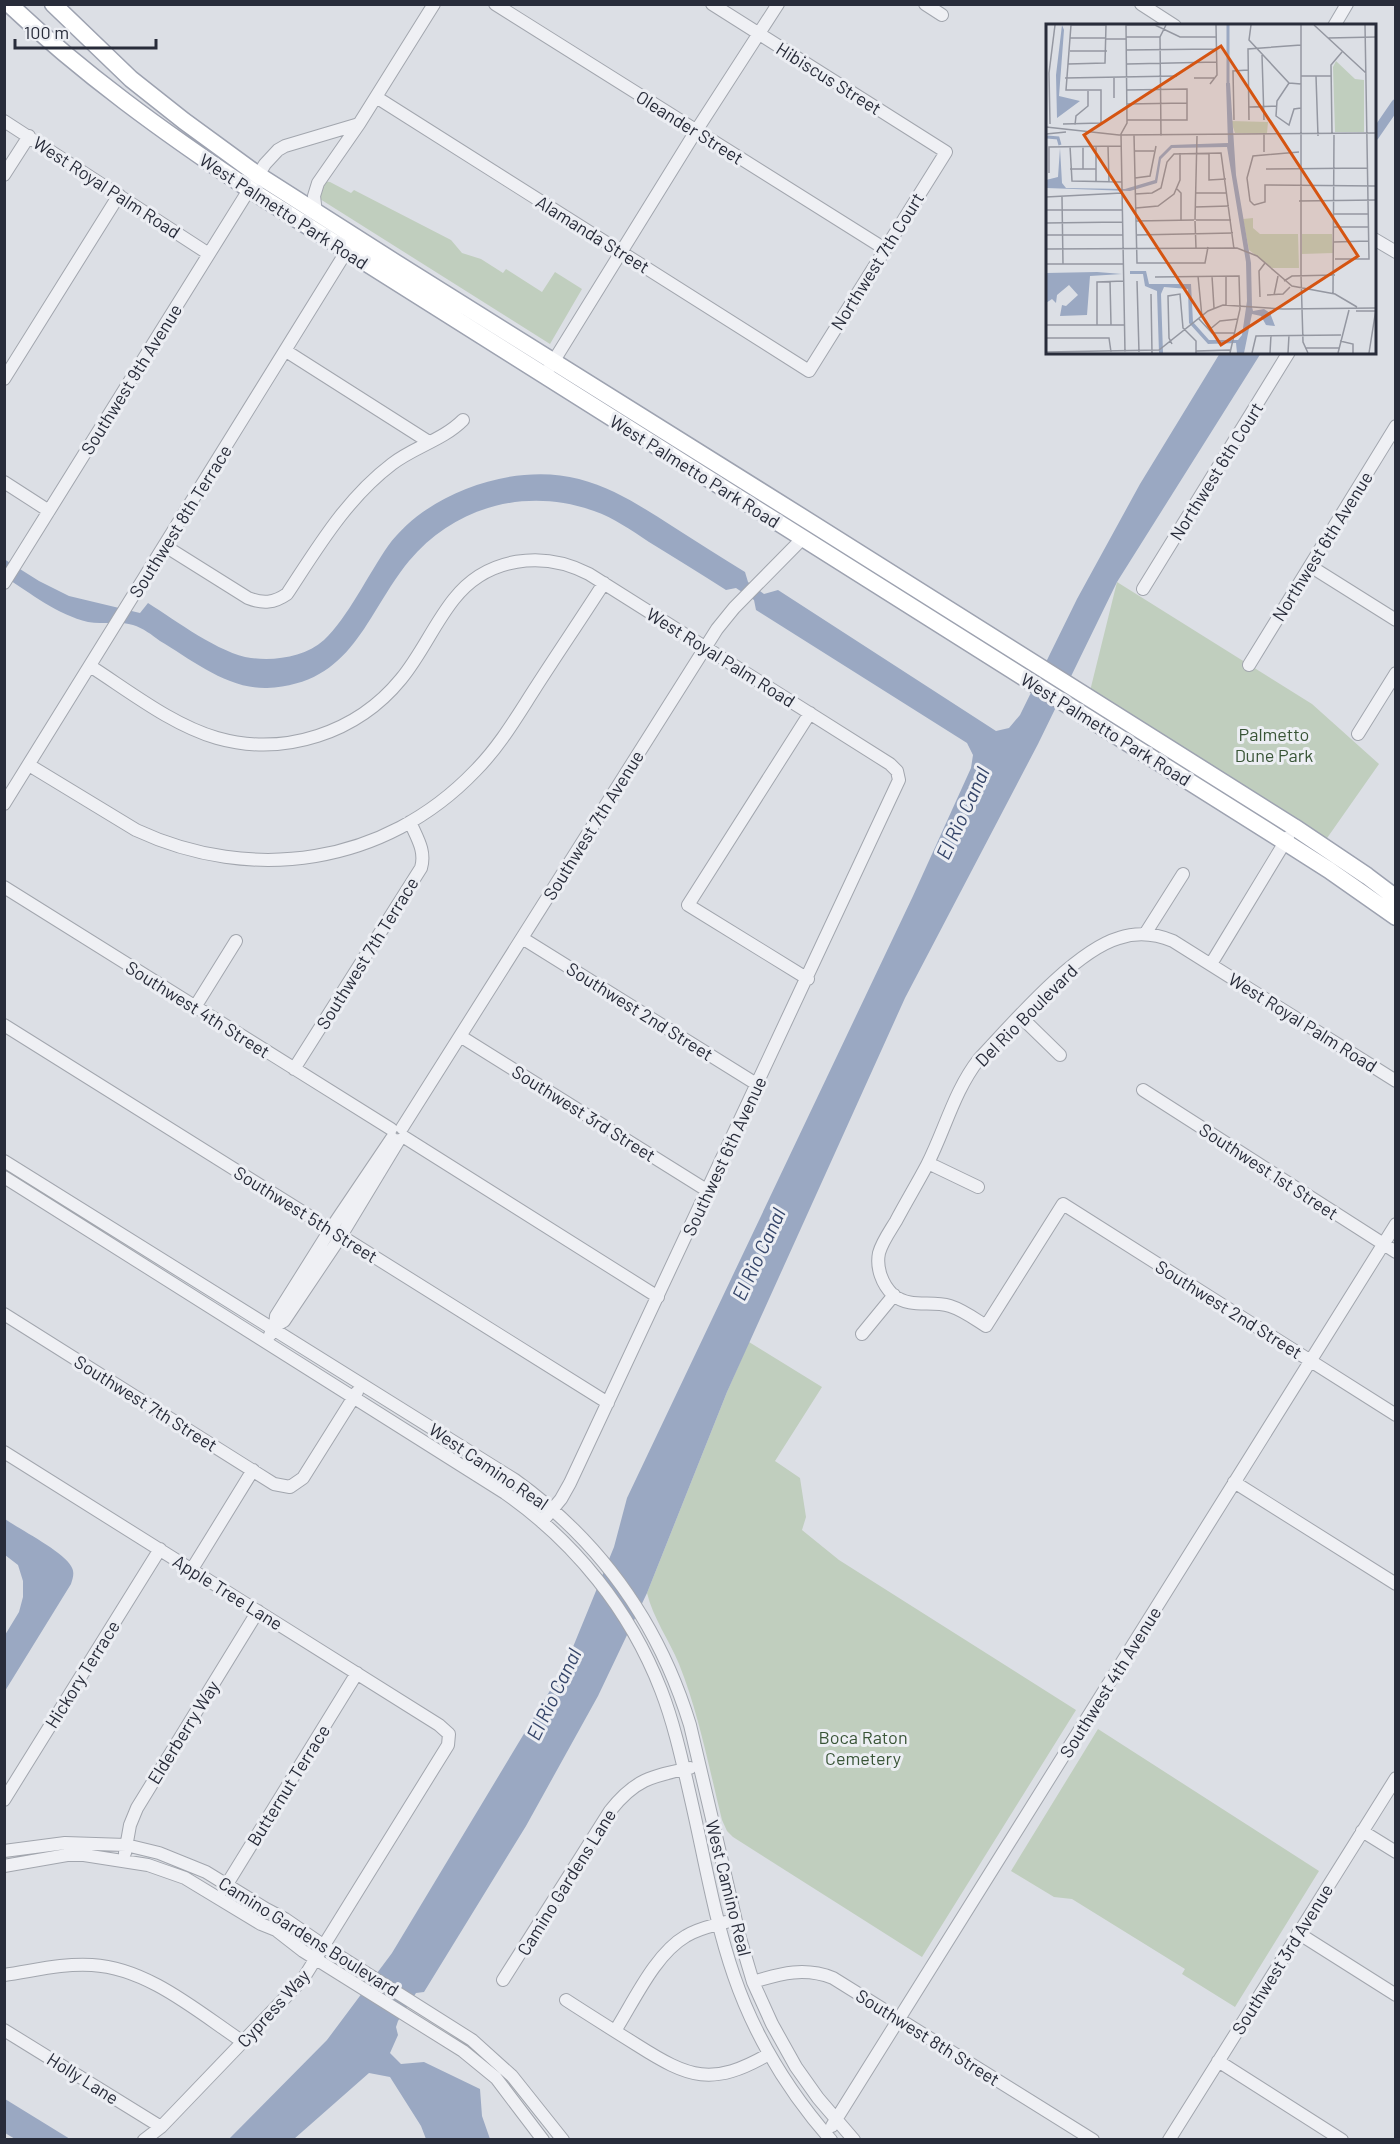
<svg xmlns="http://www.w3.org/2000/svg" width="1400" height="2144" viewBox="0 0 1400 2144" font-family="Barlow,sans-serif">
<style>
.green{fill:#c0cebe}
.water{fill:#9aa8c2}
.lines{fill:none;stroke-linecap:round;stroke-linejoin:round}
.canal{stroke:#9aa8c2;stroke-width:10}
.minor-casing{stroke:#a2a6ae;stroke-width:14}
.major-casing{stroke:#9da2b0;stroke-width:19}
.minor{stroke:#eff0f4;stroke-width:12}
.major{stroke:#fff;stroke-width:16}
.labels{text-anchor:middle;dominant-baseline:central;stroke-width:6;stroke-linejoin:round;paint-order:stroke}
.street-label{font-size:18px;fill:#282c3a;stroke:#eceef3}
.park-label{font-size:18px;fill:#385436;stroke:#eceef3}
.water-label{font-size:20px;font-style:italic;fill:#36466a;stroke:#eceef3}
.inset-river{fill:none;stroke:#9aa8c2;stroke-width:3}
.inset-road{fill:none;stroke:#9497a1;stroke-width:1.5}
.view{fill:#d55411;fill-opacity:0.15;stroke:#d55411;stroke-width:3}
.inset-edge{fill:none;stroke:#282c3a;stroke-width:3}
</style>
<rect width="100%" height="100%" fill="#dcdfe5"/>
<path class="green" d="M323,181L330,182L351,193L354,190L451,240L462,253L481,259L503,273L506,269L542,292L555,272L582,289L550,344L320,199L319,189Z
M1117,582L1312,704L1379,764L1325,841L1090,691Z
M749,1342L822,1387L775,1461L800,1478L806,1517L802,1530L839,1560L1076,1710L922,1957L733,1837L727,1831L722,1820C709,1768 699,1714 679,1664C669,1640 653,1618 647,1593L727,1392Z
M1098,1729L1319,1871L1235,2007L1182,1974L1185,1969L1072,1899L1054,1897L1011,1871Z"/>
<path class="water" d="M1220,353H1261L1117,582L1038,744L905,998L727,1392L647,1593L598,1696L526,1826L424,1992L416,1993L398,2021L396,2027L398,2035L390,2053L401,2064L424,2062L480,2089L482,2116L490,2139H426L421,2126L390,2077L369,2073L294,2139H229L327,2040L392,1953L566,1664L614,1547L627,1498L913,896L971,768L973,755L967,743L756,610L754,600L736,588L726,590C701,574 675,558 649,542C631,530 614,518 594,511C527,487 455,506 409,561C365,615 353,684 267,688C227,689 192,660 160,641C152,635 143,628 133,625C118,620 103,625 88,622C58,615 30,593 5,577L4,559L39,581L69,596L140,613L148,603C175,620 220,654 251,658C276,661 305,657 324,640C347,619 369,573 388,546C427,492 515,462 579,479C614,488 642,507 672,526C696,541 720,557 745,572L748,582L764,594L778,590L996,731L1009,728L1020,715L1077,599L1140,484Z
M5,1519C19,1529 64,1552 71,1566C75,1572 73,1578 71,1584L5,1691V1635L19,1612L23,1597V1581L18,1565L5,1555Z
M4,2099H5L70,2139H15L5,2133Z"/>
<g class="lines">
<path class="canal" d="M1374,136L1396,104"/>
<defs>
<path id="minor" d="M495,4L885,249
M925,4L942,15
M1141,4L1175,26
M1334,26L1347,4
M376,97L809,371L946,152L712,4
M4,121L209,254
M4,175L29,136
M316,213L314,196L318,183L359,124
M1374,239L1396,252
M286,351L429,442
M550,367L696,131L778,4
M4,379L119,195
M4,482L49,511
M165,546L248,598C263,604 274,603 287,594C318,547 346,499 392,464C414,447 443,440 463,420
M1310,566L1396,620
M4,583L265,164L278,150L285,146L359,124L434,4
M1143,589L1289,352
M1249,665L1396,426
M90,666C129,691 172,725 217,738C284,757 357,733 401,679C421,655 434,624 454,599C487,557 543,550 589,574L890,764L897,771L899,780L570,1483L561,1499L542,1522
M1358,734L1396,673
M29,765L136,830C252,884 385,865 475,771C499,747 516,718 534,690C557,654 581,619 604,583
M4,804L351,244
M4,887L391,1129
M1145,934L1183,874
M522,938L758,1085
M1211,964L1288,837
M808,979L688,905L810,713
M195,1007L236,941
M1020,1016L1060,1055
M4,1025L608,1403
M460,1036L708,1191
M294,1069L421,868C426,851 417,838 410,822
M1396,1081L1173,941C1156,934 1137,932 1119,938C1074,951 1012,1024 979,1059C954,1091 945,1130 927,1165C917,1184 906,1202 896,1221C890,1231 882,1242 879,1253C876,1268 882,1284 893,1295C911,1309 930,1300 950,1306C963,1310 975,1319 986,1326L1063,1204L1396,1415
M1143,1090L1396,1252
M402,1128L717,629L734,608L803,538
M404,1137L658,1297
M4,1161L515,1480C600,1541 659,1624 690,1725L740,1938L753,1982L772,2024L796,2067L818,2098L854,2140
M928,1163L978,1187
M4,1177L505,1493C575,1542 630,1610 661,1690C675,1726 683,1765 692,1804C705,1861 715,1921 734,1976C755,2037 789,2092 831,2140
M4,1314L274,1484L290,1487L303,1478L357,1392
M275,1326L284,1321L341,1236L399,1140
M862,1334L894,1295
M270,1335L275,1326L276,1316L330,1230L392,1138
M4,1452L439,1725L449,1734L448,1745L303,1979L161,2127L144,2140
M1234,1482L1396,1584
M192,1569L253,1470
M4,1800L160,1549
M1362,1831L1396,1852
M4,1851L65,1843L126,1845L159,1853L206,1872L266,1909L285,1919L336,1954L472,2040L512,2076L563,2140
M125,1853L130,1825L137,1808L258,1611
M4,1866L67,1855H84L148,1865L185,1878L261,1924L276,1930L303,1951L463,2051L496,2078L543,2140
M224,1889L357,1673
M1298,1933L1396,1995
M4,1975C33,1971 63,1963 92,1965C148,1968 198,2012 243,2042
M503,1980L610,1811C635,1779 652,1776 690,1768
M753,1982C782,1973 805,1967 833,1978L1093,2140
M566,2000C589,2015 613,2030 637,2045C689,2078 712,2087 769,2054
M4,2030L161,2127
M615,2031C634,2001 655,1954 686,1936C699,1928 712,1926 726,1922
M1218,2061L1342,2140
M832,2126L1396,1224
M1169,2140L1396,1778"/>
<path id="major" d="M9,4C83,74 165,133 249,189L1285,842L1329,870L1396,917
M53,4L131,79L184,121L258,175L396,263L813,524L1294,827L1367,876L1396,898"/>
</defs>
<use href="#minor" class="minor-casing"/>
<use href="#major" class="major-casing"/>
<use href="#minor" class="minor"/>
<use href="#major" class="major"/>
</g>
<g class="labels">
<g class="street-label">
<text transform="translate(829 78) rotate(32)">Hibiscus Street</text>
<text transform="translate(690 127) rotate(32)">Oleander Street</text>
<text transform="translate(107 187) rotate(33)">West Royal Palm Road</text>
<text transform="translate(284 211) rotate(33)">West Palmetto Park Road</text>
<text transform="translate(593 234) rotate(32)">Alamanda Street</text>
<text transform="translate(877 261) rotate(-58)">Northwest 7th Court</text>
<text transform="translate(131 379) rotate(-58)">Southwest 9th Avenue</text>
<text transform="translate(695 471) rotate(32)">West Palmetto Park Road</text>
<text transform="translate(1216 471) rotate(-58)">Northwest 6th Court</text>
<text transform="translate(180 521) rotate(-58)">Southwest 8th Terrace</text>
<text transform="translate(1322 546) rotate(-58)">Northwest 6th Avenue</text>
<text transform="translate(721 657) rotate(32)">West Royal Palm Road</text>
<text transform="translate(1106 729) rotate(32)">West Palmetto Park Road</text>
<text transform="translate(593 825) rotate(-58)">Southwest 7th Avenue</text>
<text transform="translate(367 953) rotate(-58)">Southwest 7th Terrace</text>
<text transform="translate(198 1009) rotate(32)">Southwest 4th Street</text>
<text transform="translate(640 1011) rotate(32)">Southwest 2nd Street</text>
<text transform="translate(1026 1015) rotate(-45)">Del Rio Boulevard</text>
<text transform="translate(1303 1022) rotate(32)">West Royal Palm Road</text>
<text transform="translate(584 1113) rotate(32)">Southwest 3rd Street</text>
<text transform="translate(724 1156) rotate(-65)">Southwest 6th Avenue</text>
<text transform="translate(1269 1171) rotate(33)">Southwest 1st Street</text>
<text transform="translate(306 1214) rotate(32)">Southwest 5th Street</text>
<text transform="translate(1229 1309) rotate(32)">Southwest 2nd Street</text>
<text transform="translate(146 1403) rotate(32)">Southwest 7th Street</text>
<text transform="translate(489 1466) rotate(34)">West Camino Real</text>
<text transform="translate(228 1592) rotate(32)">Apple Tree Lane</text>
<text transform="translate(82 1674) rotate(-58)">Hickory Terrace</text>
<text transform="translate(1110 1682) rotate(-58)">Southwest 4th Avenue</text>
<text transform="translate(183 1732) rotate(-58)">Elderberry Way</text>
<text transform="translate(288 1785) rotate(-58)">Butternut Terrace</text>
<text transform="translate(566 1882) rotate(-58)">Camino Gardens Lane</text>
<text transform="translate(729 1888) rotate(76)">West Camino Real</text>
<text transform="translate(309 1936) rotate(32)">Camino Gardens Boulevard</text>
<text transform="translate(1282 1959) rotate(-58)">Southwest 3rd Avenue</text>
<text transform="translate(273 2008) rotate(-48)">Cypress Way</text>
<text transform="translate(928 2037) rotate(32)">Southwest 8th Street</text>
<text transform="translate(83 2078) rotate(32)">Holly Lane</text>
</g>
<g class="park-label">
<text x="1274" y="734">Palmetto<tspan x="1274" dy="21">Dune Park</tspan></text>
<text x="863" y="1737">Boca Raton<tspan x="863" dy="21">Cemetery</tspan></text>
</g>
<g class="water-label">
<text transform="translate(962 813) rotate(-65)">El Rio Canal</text>
<text transform="translate(758 1254) rotate(-65)">El Rio Canal</text>
<text transform="translate(553 1694) rotate(-64)">El Rio Canal</text>
</g>
</g>
<g transform="translate(1046 24)">
<rect width="330" height="330" fill="#dcdfe5"/>
<path d="M290,37L309,55L318,56V108H289L287,43ZM185,97L222,98L221,109H189ZM207,194V204L214,210H252L253,244H226L203,226L197,195ZM256,210H286L287,229L256,230Z" fill="#c0cebe"/>
<path d="M16,1L18,6L13,72L34,77L11,94L10,51ZM180,59H184L190,151L205,239L206,283L207,287L218,285L224,289L229,302L220,301L215,292L206,290L198,329H191L190,319L162,320L143,299L142,265L118,263L115,270L117,329H113L111,267L99,262L97,250H84V247H100L103,260H145L147,298L163,316H192L196,311L201,277L200,238L181,123L126,124L115,135L111,159L84,167L0,164V156L12,153L14,124L16,159L20,164L79,165L109,156L113,133L125,121L182,119ZM51,248L76,250L44,252L41,291L14,292L16,281L20,282L32,271L23,261L11,271L10,279L6,275L0,279V249Z" fill="#9aa8c2"/>
<path class="inset-river" d="M182,1V62M1,113L12,114L14,121"/>
<path class="inset-road" d="M25,1H60M80,1H109L134,13H170M205,1L203,16L243,59L255,60M255,1V251L257,318L262,329M268,1L320,49M80,13H114M24,14H60M282,14L330,13M60,15H80M80,26L170,25M24,27H61M216,31L218,96M22,40L59,39L60,1M81,40L171,38M255,52H285M270,52L272,112M68,53V74M19,54L131,52M148,54H168M243,59L231,77L230,92L243,101L248,85L255,84M164,60L171,51L170,1M81,66L141,65V96H81M81,80L141,79M203,83L230,82M188,96L187,47L202,46M203,96L202,25L255,21M4,100L3,49L9,1M17,100L55,99V66H20L25,1M29,101L30,92L42,82V67M0,103L73,111L330,109M218,109V128M286,109L285,41L296,28M0,110L20,108M88,111L91,239H159L162,223M115,112L114,13L120,1M24,122L26,157L76,158M37,122V145M50,122V158M62,122L63,158M88,127H108M163,129V156L180,155M24,145H50M220,145L322,144M3,149V123L75,122M89,154L104,152L110,122M131,165L135,169V197M149,169H181M89,170L106,169L115,164L121,138L128,130L175,129L188,225M0,173L76,169M16,173L17,240M253,177L330,176M208,181L219,178V161L330,162M208,181L204,177L201,154L207,132L253,128M149,183L183,182M90,184L112,182L128,170L134,156V129M0,186H76M288,190H322M149,196L151,112M150,196H185M90,197L148,196M149,197L150,224M0,199L76,198M288,203H322M0,211H77M90,211L187,209M288,218L322,217M0,225L191,224L211,232L246,262L289,270L311,283M289,235H323L319,1M0,240H77M152,252L156,293M166,252L168,284M180,252V281M109,253L193,252L194,285L184,329M64,257L65,301M91,257L93,328M238,257L246,252L289,251M287,269L288,111M105,270L106,329M221,271L237,270L244,263M228,271L232,252M214,273L213,247L219,239M310,287H329M153,295L166,309H189M0,301H79M51,301V258L78,257M163,306L174,297L192,295M0,314H63L65,328M294,317L307,320V329M126,320L123,314L122,272L134,270L137,304L150,317V329M259,324H293M150,327L184,326M0,328L113,326L162,287L177,281L237,285L330,284M79,328L75,110L81,99L80,1M206,329L210,312L295,311M224,329L225,311M242,329L243,311M292,329L303,286M323,329L330,285"/>
<path class="view" d="M175,22L312,232L175,321L38,111Z"/>
<rect width="330" height="330" class="inset-edge"/>
</g>
<rect width="1400" height="2144" fill="none" stroke="#282c3a" stroke-width="12"/>
<path d="M15 39v9h141v-9" fill="none" stroke="#282c3a" stroke-width="3"/>
<text x="24" y="39" font-size="18" fill="#282c3a" stroke="#eceef3" stroke-width="4.5" paint-order="stroke">100 m</text>
</svg>
